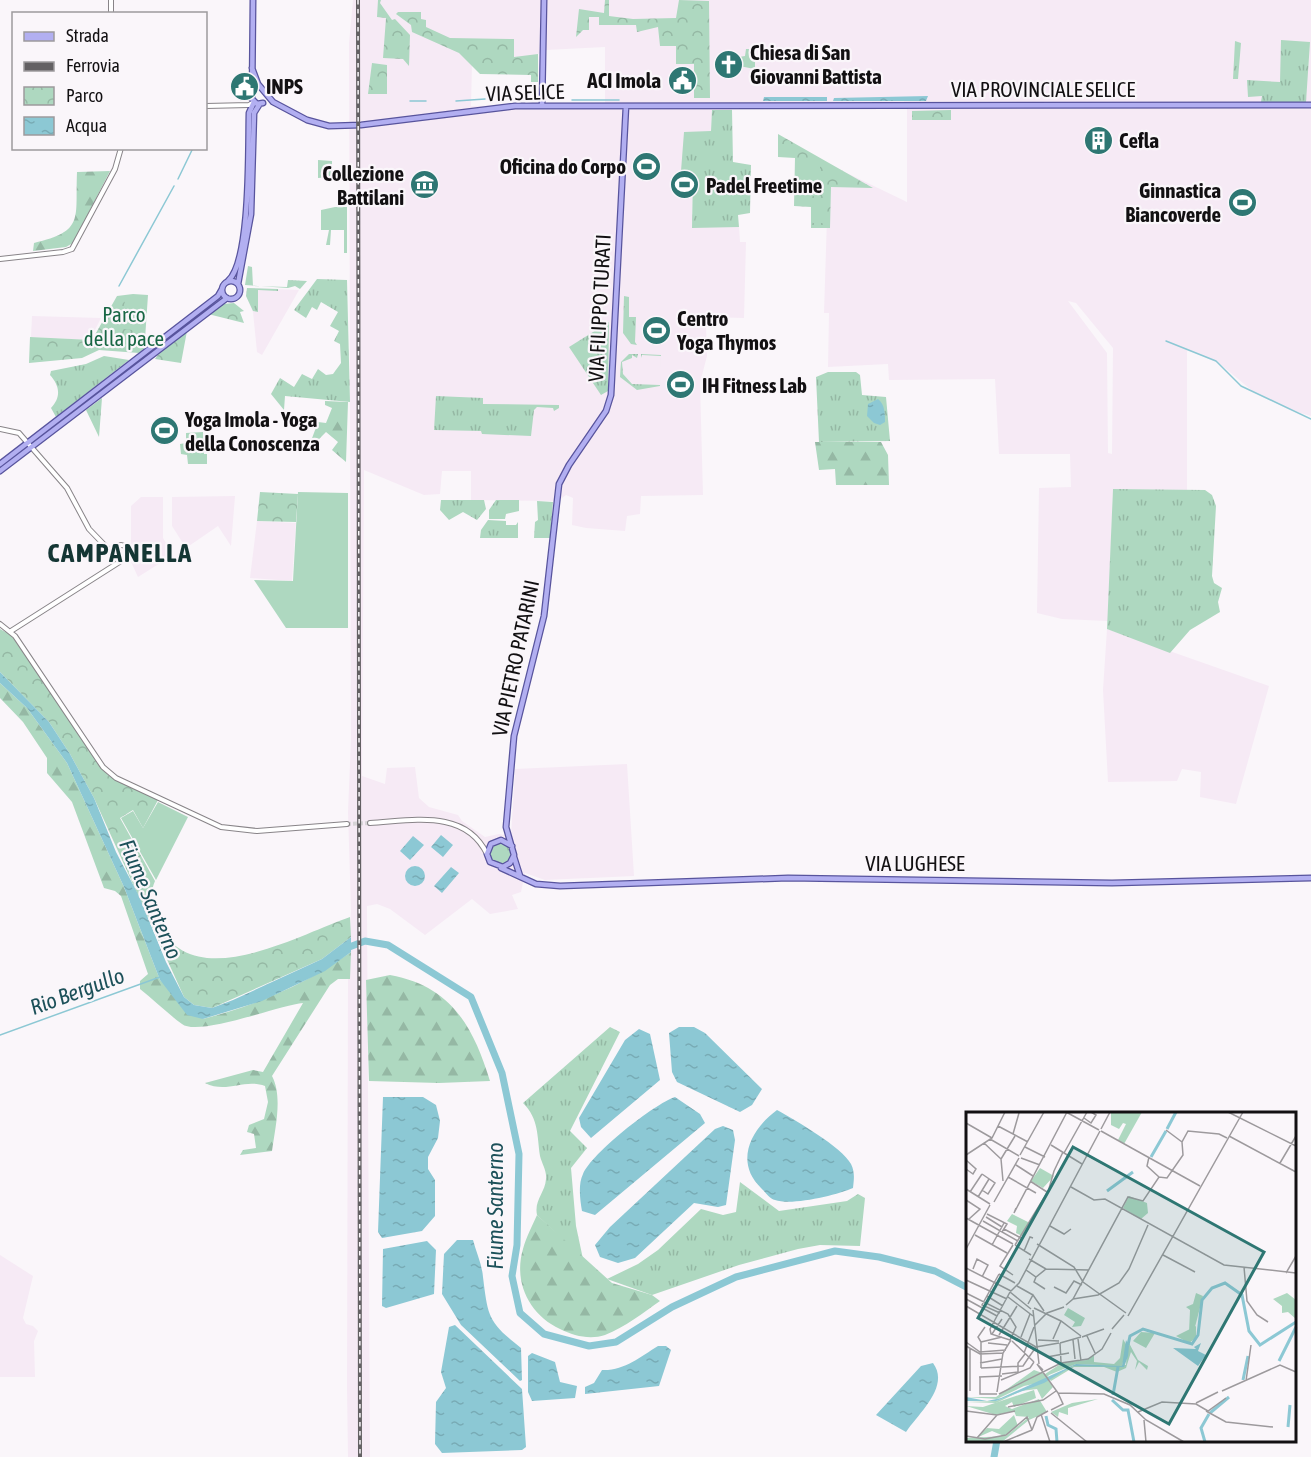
<svg xmlns="http://www.w3.org/2000/svg" width="1311" height="1457" viewBox="0 0 1311 1457" font-family="'Asap Condensed',sans-serif">
<style>
.built{fill:#f6eaf5;fill-rule:evenodd}
.grass{fill:url(#grass-tufts)}
.forest{fill:url(#forest-firs)}
.park{fill:url(#park-crowns)}
.garden{fill:#aed8c0}
.water{fill:url(#water-ripples)}
.lines{fill:none;stroke-linecap:round;stroke-linejoin:round}
.stream{stroke:#8cc8d4;stroke-width:1.5}
.river{stroke:#8cc8d4;stroke-width:7}
.minor-tunnel{stroke:#d7d4d7;stroke-width:4;stroke-dasharray:4 2;stroke-linecap:butt}
.minor-casing{stroke:#888488;stroke-width:6}
.major-casing{stroke:#58549d;stroke-width:7}
.minor{stroke:#fff;stroke-width:4}
.major{stroke:#b2aff1;stroke-width:4.5}
.rail-casing{stroke:#636063;stroke-width:4}
.rail{stroke:#faf6fa;stroke-width:1.5;stroke-dasharray:4.5;stroke-linecap:butt}
.labels{text-anchor:middle;dominant-baseline:central;stroke-width:4.5;stroke-linejoin:round;paint-order:stroke}
.poi-label{font-size:21px;font-weight:bold;fill:#121012;stroke:#faf6fa;text-anchor:start}
.street-label{font-size:21px;fill:#121012;stroke:#faf6fa}
.park-label{font-size:21px;fill:#176644;stroke:#faf6fa}
.water-label{font-size:22px;font-style:italic;fill:#1c5059;stroke:#faf6fa}
.district-label{font-size:27px;font-weight:bold;letter-spacing:1.5px;fill:#143634;stroke:#faf6fa}
.inset-river{fill:none;stroke:#8cc8d4;stroke-width:3}
.inset-road{fill:none;stroke:#9d9a9d;stroke-width:1.5}
.view{fill:#2e7773;fill-opacity:0.15;stroke:#2e7773;stroke-width:3}
.inset-edge{fill:none;stroke:#121012;stroke-width:3}
</style>
<defs>
<pattern id="grass-tufts" width="24" height="20" patternUnits="userSpaceOnUse" patternTransform="scale(1.5)"><rect width="24" height="20" fill="#aed8c0"/><path d="M3 7l-1-3M5 7V3M7 7l1-3M15 17l-1-3M17 17v-4M19 17l1-3" fill="none" stroke="#95b8a4"/></pattern>
<pattern id="forest-firs" width="22" height="20" patternUnits="userSpaceOnUse" patternTransform="scale(1.5)"><rect width="22" height="20" fill="#aed8c0"/><path d="M5 1l3.5 6h-7zM16 11l3.5 6h-7z" fill="#95b8a4"/></pattern>
<pattern id="park-crowns" width="20" height="18" patternUnits="userSpaceOnUse" patternTransform="scale(1.5)"><rect width="20" height="18" fill="#aed8c0"/><path d="M2 6a3 3 0 1 1 6 0M12 15a3 3 0 1 1 6 0" fill="none" stroke="#95b8a4"/></pattern>
<pattern id="water-ripples" width="26" height="14" patternUnits="userSpaceOnUse" patternTransform="scale(1.5)"><rect width="26" height="14" fill="#8cc8d4"/><path d="M2 4q2-2 4 0t4 0M15 11q2-2 4 0t4 0" fill="none" stroke="#78abb5"/></pattern>
</defs>
<rect width="100%" height="100%" fill="#faf6fa"/>
<path class="built" d="M353,0H1311V416L1290,410L1255,393L1220,364L1187,349V490L1113,489L1108,621L1062,619L1037,613L1039,488L1071,487L1070,454H999L995,379L889,380L888,364L828,367L829,313H824L828,186L820,160L907,202V106L731,105L732,110L712,111L711,132L681,171L693,172L692,227H739L740,242H746L744,318L708,317L706,326L707,356L700,383L703,495L641,496L640,514L627,516L625,531L586,528L572,525L573,498L566,495L558,501L471,500V471H442L440,494L424,495L364,470L362,776L385,784L387,768L415,767L419,798L429,807L458,815L462,821L485,837L499,834L511,836L515,769L627,764L634,876L545,880L525,873L521,892L512,895L518,909L490,914L472,899L425,935L390,909L377,904L367,906L370,1457H348L347,1388L348,977L351,910L348,812L351,739L349,43ZM605,47V103L471,106L472,63L534,56L546,50ZM1068,301L1076,303L1113,348L1112,454L1108,453L1107,353Z
M247,288L299,290L262,355L257,352L253,312L246,296Z
M32,316L101,318L90,340L31,337Z
M235,496L231,546L218,526L186,548L172,526V497Z
M141,497H163V538L173,555L138,577L131,562V506Z
M257,521L296,523L292,581L250,578Z
M1107,629L1269,686L1236,804L1200,797L1201,772L1182,769L1177,781L1108,782L1103,690Z
M0,1255L33,1276L23,1318L26,1324L33,1326L38,1331L34,1341L35,1377H0Z"/>
<path class="grass" d="M1281,40L1310,42L1306,102H1261L1262,96L1248,97L1247,80L1280,82Z
M1235,41L1241,43L1238,79H1233Z
M712,110H732L733,162L751,165L750,213L738,215L739,227L692,228L693,172L681,171L684,132L711,131Z
M248,266L252,267L253,286L287,287L288,280L307,281L300,289L295,286L288,288L245,285Z
M317,279L347,280L350,402L285,396L284,410L271,394L280,378L294,387L302,374L312,379L318,369L326,375L333,374L341,363L340,344L334,341L339,331L330,326L338,312L321,302L317,310L312,307L306,318L294,310Z
M247,288L278,289V291L258,290V312L253,311L246,296Z
M624,296L629,297V317H636L635,342L637,345L631,344L623,333Z
M609,322L608,391L601,395L569,347Z
M629,354H638L637,358L632,355V358L622,362L623,374L632,384L660,385L661,356L642,355L641,358V354L661,355L660,386L637,390L620,377L621,362Z
M104,356L129,360L56,417L51,408C62,396 59,385 50,375L51,371L86,364Z
M828,372H856L860,375L862,395L886,397L890,441L819,442L816,377Z
M436,396L483,398V404L559,405V408L554,411L553,408L537,407L534,410L531,436L482,434L481,431L434,430Z
M102,398L99,437L86,410Z
M1113,489L1205,490L1212,495L1216,506L1212,576L1214,583L1222,588L1218,602L1220,612L1190,630L1170,653L1107,629Z
M441,500H484L486,509L477,520L463,512L449,520L440,510Z
M496,500H519V511L506,514L505,519H489V510Z
M537,501L553,502L550,538H534L535,522L538,520Z
M488,520L506,521V525H516L518,522V538H480L481,530Z
M489 854a11 11 0 1 1 22 0a11 11 0 1 1-22 0Z
M610,1027L620,1032L570,1131L587,1148L571,1168L576,1226L583,1259L537,1215C534,1200 545,1193 546,1179C547,1171 542,1164 540,1156C537,1136 539,1119 523,1103Z
M740,1182L779,1211L847,1201L858,1194L865,1198L860,1246L820,1245L798,1249L739,1265L652,1295L607,1279L638,1264L658,1250L701,1209L723,1215L736,1212Z"/>
<path class="forest" d="M110,171L73,243L66,247L33,251L34,243C85,231 75,219 77,172Z
M325,401L348,402L346,462L332,450L338,442L326,432L317,441H311L318,422L326,423L332,408L325,405Z
M815,442H881L888,455L889,485H836L835,469L819,470Z
M0,683L27,708L67,763L124,887L160,980L203,1019C256,1005 307,984 351,952L350,979H338L330,985L272,1076C283,1097 275,1128 272,1151L240,1155L243,1150L256,1148L254,1134L247,1132L249,1125L264,1119L268,1102L265,1086C244,1078 227,1094 205,1083L253,1070L263,1072L303,1003C280,1005 198,1037 182,1024C168,1014 154,1000 140,989V981L148,974L121,896L115,891L104,888L72,802L47,773V758L23,722L0,698Z
M390,975C451,986 473,1026 490,1081L439,1083L369,1081L366,980Z
M537,1215L612,1283L652,1295L660,1301C643,1313 625,1327 605,1335C590,1340 574,1336 560,1329C530,1315 513,1283 523,1249C526,1238 532,1226 537,1215Z"/>
<path class="park" d="M378,0H381L380,3L392,20L395,19L410,35L409,66L403,59L383,58L386,18L377,17Z
M605,0H609V16L633,19L676,18L679,0L709,1L710,98H694V64H676V46H660L658,27L637,32L636,25H599V17H589V30H583L576,37L579,9L604,13Z
M398,12H421V19L426,20V27L450,38L514,39V57L538,54V82H531V75L480,74L459,53L412,32L411,25L396,14Z
M372,63L387,65V94H368Z
M951,110V120H912V111Z
M778,134L873,188L831,187L830,228H811V207L794,206L795,158L778,157Z
M133,294L148,295L145,339L149,344L139,353L99,350L82,358L29,363L30,337L92,340L117,296Z
M234,303L244,311L240,312L244,323L208,314L223,304Z
M187,331L181,363L155,359L163,347Z
M260,492L298,494L296,522L257,521Z
M0,629L11,635L108,775L158,800L143,828L133,810L120,818L155,881C148,897 153,910 160,925C193,996 300,934 350,917L351,937L322,959L212,1008L194,1005L184,997L94,798L70,754L49,722L0,672Z"/>
<path class="garden" d="M746,49H755V69L739,66V57L745,56Z
M318,160L332,161V177L318,178Z
M799,162H820V196H798Z
M678,175L692,176V195H678Z
M813,201H824V223H813Z
M335,207H347V253H344V230H331L330,245H326L329,230H321V210Z
M125,297L143,298L141,331L123,329Z
M203,432L204,454H207V464H188L187,455L181,454L180,444L186,443V433Z
M298,492L348,493V628H286L254,580L293,581Z
M158,802L188,817L156,880L121,818L133,811L143,828Z"/>
<path class="water" d="M928,96L926,101H833L834,98Z
M764,97H827V101H763Z
M878,399C885,405 885,413 885,422L880,425L874,423L867,416L868,404Z
M0,672L49,722L70,754L94,798L116,852L139,896L166,962L184,997L194,1005L212,1008L233,1000L322,959L351,937V952L325,971L262,1001L203,1019L187,1015L160,980L124,887L67,763L27,708L0,683Z
M441,835L453,845L443,857L431,847Z
M413,836L424,845L410,860L400,851Z
M405 876a10 10 0 1 1 20 0a10 10 0 1 1-20 0Z
M451,867L459,873L442,893L434,886Z
M679,1027H694L705,1033L762,1089L752,1105L740,1112L677,1082L672,1072L669,1033Z
M639,1029L650,1034L660,1080L591,1138L581,1127L579,1118L625,1040Z
M383,1097H423L436,1105L440,1121L438,1138L428,1157V1169L435,1180V1216L422,1231L382,1238L378,1232Z
M675,1097L700,1114L705,1123L595,1215L582,1211C580,1200 578,1184 583,1174C592,1153 654,1104 675,1097Z
M777,1110C795,1120 842,1147 851,1164C855,1172 854,1179 853,1188C837,1195 792,1206 775,1200C770,1199 765,1192 761,1188C734,1162 751,1129 777,1110Z
M723,1126L733,1130L735,1140L726,1205L718,1207L694,1203L635,1258L618,1263L600,1257L595,1245L610,1227L715,1129Z
M457,1240H473C476,1252 482,1264 483,1277C488,1317 488,1322 521,1348L522,1380L520,1381L461,1325L442,1294L444,1254Z
M427,1241L436,1250L434,1294L386,1308L382,1306L383,1249Z
M455,1325L522,1389L526,1447L522,1450L442,1453L435,1444L436,1402L446,1388L441,1372L449,1327Z
M658,1346H666L671,1350L659,1386L585,1394V1387L594,1383L602,1370C624,1371 640,1357 658,1346Z
M532,1353L555,1362L560,1382L577,1386L575,1398L532,1401L528,1392V1356Z
M933,1363C950,1386 920,1412 906,1432L876,1415L921,1366Z"/>
<g class="lines">
<path class="stream" d="M572,100H619
M410,101H426
M456,101L485,99
M178,179L193,148
M119,286L174,186
M1166,341L1216,361L1241,386L1311,419
M0,1035L160,977"/>
<path class="river" d="M344,949L365,941L388,945L471,997L502,1073L519,1154L517,1245L512,1276L520,1313L544,1334L589,1346L616,1342L672,1307L736,1277L835,1251L879,1257L935,1271L968,1288
M994,1457L997,1440"/>
<path class="minor-tunnel" d="M347,824L370,823"/>
<defs>
<path id="minor" d="M111,0V14
M206,106L249,105L254,102
M0,259L63,252L72,249L115,169L121,148
M0,429L19,433L67,488L89,529L116,557
M114 552a7 7 0 1 1 14 0a7 7 0 1 1-14 0Z
M0,624L15,636L103,767L116,778L221,827L257,831L347,824
M11,631L121,561L119,559
M370,823C411,821 465,808 487,854"/>
<path id="major" d="M253,0L252,99L257,104L263,103
M252,68L258,84L273,102L307,120L329,126L361,125L515,106L1311,105
M542,106L544,0
M222 290a9 9 0 1 1 18 0a9 9 0 1 1-18 0Z
M228,281C251,261 248,146 249,113L254,102
M238,284L251,214L254,113L259,105
M0,464L218,296L222,289
M0,471L227,298
M512,846L501,840L491,844L487,854L490,862L503,867L510,863L514,855L506,827L514,736L544,616L559,484L569,465L606,411L611,395L626,106
M514,857L520,876
M501,868L536,884L560,886L788,878L1112,883L1311,878"/>
</defs>
<use href="#minor" class="minor-casing"/>
<use href="#major" class="major-casing"/>
<use href="#minor" class="minor"/>
<use href="#major" class="major"/>
<defs>
<path id="rail" d="M358,0L360,1457"/>
</defs>
<use href="#rail" class="rail-casing"/>
<use href="#rail" class="rail"/>
</g>
<defs>
<symbol id="church-disc" viewBox="-11 -11 22 22"><circle r="9.5" fill="#2e7773" stroke="#faf6fa"/><path d="M-1.2-6h2.4v3.5h3.3v2.4h-3.3V6h-2.4V-.1h-3.3v-2.4h3.3Z" fill="#fff"/></symbol>
<symbol id="civic-disc" viewBox="-11 -11 22 22"><circle r="9.5" fill="#2e7773" stroke="#faf6fa"/><path d="M-.6-6.5H3V-4.5H.6V-3L4-1V1h2V6H-6V1h2V-1L-.6-3ZM-1.2 2.5V6h2.4V2.5Z" fill="#fff"/></symbol>
<symbol id="building-disc" viewBox="-11 -11 22 22"><circle r="9.5" fill="#2e7773" stroke="#faf6fa"/><path d="M-4-6H4V6H1V3H-1V6H-4ZM-2.5-4.3h1.7v1.8h-1.7ZM.8-4.3h1.7v1.8H.8ZM-2.5-1h1.7V.8h-1.7ZM.8-1h1.7V.8H.8Z" fill="#fff"/></symbol>
<symbol id="stadium-disc" viewBox="-11 -11 22 22"><circle r="9.5" fill="#2e7773" stroke="#faf6fa"/><path d="M0-5a6.5 5 0 1 0 0 10a6.5 5 0 1 0 0-10ZM-3.5-1.8h7v3.6h-7Z" fill="#fff"/></symbol>
<symbol id="museum-disc" viewBox="-11 -11 22 22"><circle r="9.5" fill="#2e7773" stroke="#faf6fa"/><path d="M0-6L6-3V-2H-6V-3ZM-5-1h2V3h-2ZM-1-1h2V3h-2ZM3-1h2V3H3ZM-6 4H6V6H-6Z" fill="#fff"/></symbol>
</defs>
<g fill-rule="evenodd">
<use href="#church-disc" x="712" y="48" width="33" height="33"/>
<use href="#civic-disc" x="666" y="64" width="33" height="33"/>
<use href="#civic-disc" x="228" y="70" width="33" height="33"/>
<use href="#building-disc" x="1082" y="124" width="33" height="33"/>
<use href="#stadium-disc" x="630" y="150" width="33" height="33"/>
<use href="#museum-disc" x="408" y="168" width="33" height="33"/>
<use href="#stadium-disc" x="668" y="168" width="33" height="33"/>
<use href="#stadium-disc" x="1226" y="186" width="33" height="33"/>
<use href="#stadium-disc" x="640" y="314" width="33" height="33"/>
<use href="#stadium-disc" x="664" y="368" width="33" height="33"/>
<use href="#stadium-disc" x="148" y="414" width="33" height="33"/>
</g>
<g class="labels">
<g class="poi-label">
<text x="750" y="52">Chiesa di San<tspan x="750" dy="24">Giovanni Battista</tspan></text>
<text x="661" y="80" text-anchor="end">ACI Imola</text>
<text x="266" y="86">INPS</text>
<text x="1119" y="140">Cefla</text>
<text x="626" y="166" text-anchor="end">Oficina do Corpo</text>
<text x="404" y="173" text-anchor="end">Collezione<tspan x="404" dy="24">Battilani</tspan></text>
<text x="706" y="185">Padel Freetime</text>
<text x="1221" y="190" text-anchor="end">Ginnastica<tspan x="1221" dy="24">Biancoverde</tspan></text>
<text x="677" y="318">Centro<tspan x="677" dy="24">Yoga Thymos</tspan></text>
<text x="702" y="385">IH Fitness Lab</text>
<text x="185" y="419">Yoga Imola - Yoga<tspan x="185" dy="24">della Conoscenza</tspan></text>
</g>
<g class="street-label">
<text x="1043" y="89">VIA PROVINCIALE SELICE</text>
<text transform="translate(525 92) rotate(-2)">VIA SELICE</text>
<text transform="translate(599 308) rotate(-87)">VIA FILIPPO TURATI</text>
<text transform="translate(515 658) rotate(-78)">VIA PIETRO PATARINI</text>
<text x="915" y="863">VIA LUGHESE</text>
</g>
<g class="park-label">
<text x="124" y="314">Parco<tspan x="124" dy="24">della pace</tspan></text>
</g>
<g class="water-label">
<text transform="translate(151 899) rotate(67)">Fiume Santerno</text>
<text transform="translate(77 991) rotate(-20)">Rio Bergullo</text>
<text transform="translate(495 1206) rotate(-90)">Fiume Santerno</text>
</g>
<g class="district-label">
<text x="120" y="552">CAMPANELLA</text>
</g>
</g>
<g transform="translate(966 1112)">
<rect width="330" height="330" fill="#faf6fa"/>
<path d="M145,0H176L158,32L152,28L160,12L157,11L153,17L145,13ZM163,84L181,91L182,101L175,107L157,96ZM230,181L237,184L229,215L223,220L224,198L220,195L227,192ZM321,181L330,188V207L322,200L316,201V194L307,187Z" fill="#aed8c0"/>
<path d="M230,214V226L223,231L210,224ZM175,220L189,221L180,236L167,229ZM162,229L172,248L182,254L181,258L173,250L169,258L171,249L165,240L160,256L151,260L138,255H108L85,269L83,267L107,254L160,253ZM132,287L102,296V303L93,300L92,305L85,300L106,291ZM48,303L52,314L38,324L26,319L10,326L21,316L33,317Z" fill="#aed8c0"/>
<path d="M74,56L88,64L77,76L65,69ZM157,227L161,234L156,254L110,252L83,263L77,270L58,274L31,287L0,285H30L68,258L79,262L96,251L121,248L128,243V250L148,252L154,246ZM82,268L87,275L76,287L71,277L55,279L30,291L0,290L30,289Z" fill="#aed8c0"/>
<path d="M46,102L64,111L56,124L50,121L51,114L41,109ZM102,196L119,206L115,214L106,215L109,210L98,203ZM68,278L70,286L48,295L46,290L39,294L46,297L73,287L81,300L63,308L36,330H0V326L40,324L63,305L50,304L48,299L30,303L0,294L17,295Z" fill="#aed8c0"/>
<path d="M160,228L163,234L162,244L158,255L107,254L78,271L30,289H0V285L21,289L35,286L110,252L156,254ZM235,231L232,239L240,243L232,254L207,236L230,237L228,235Z" fill="#8cc8d4"/>
<path class="inset-river" d="M201,17L210,0M185,45L200,19M141,79L167,60M162,233L164,224L177,217L226,232L232,223L236,188L246,176L259,171L276,183L283,219L294,233L330,210M313,249L330,215M277,268L282,244M147,283L152,255M146,288L157,298H162L168,330M244,301L263,285M80,304L82,313L90,317L91,330M322,315L324,293M239,330L235,316L243,302"/>
<path class="inset-road" d="M100,0L133,18M262,0L330,34M118,6L125,11L130,3L125,0M0,11L26,26M32,14L62,30M135,17L144,0M200,18L216,30M135,19L234,74M47,22L53,1M263,24L330,60M24,27L53,44M18,31L35,47L37,69M85,33L116,52M59,35L79,45M98,41L121,0M0,43L26,26L39,0M54,43L78,0M121,43L145,56M183,45L181,54L193,65M55,46L74,53M35,47L49,24M0,48L10,57L7,62L0,57M314,51L330,24M50,53L67,64M88,59L97,40M16,62L29,71L22,82L16,78M42,65L70,81M64,69L81,80M105,75L128,88L139,87L258,153L330,161M0,77L24,92M4,80L16,62M82,80L88,59M12,85L23,67M0,88L14,97L3,107M28,90L53,46M50,96L48,101L101,0M21,102L41,112L36,120M20,105L36,115M0,106L47,132M17,109L52,129M84,114L98,122L105,117M38,117L55,126M9,123L41,141M71,132L108,155L117,170L160,201M26,133L38,111M49,133L81,81M49,133L65,143M0,137L24,93M58,139L64,125L67,126M197,143L229,160M63,147L80,157M278,155L281,189L291,203L302,210M0,156L45,179M7,157L11,147L22,153L16,165M60,158L70,165L80,157L123,158M320,161L330,144M33,162L16,193L34,201M33,162L49,171M47,163L34,154L47,133M70,165L68,170L79,177M0,168L41,187M51,174L67,183M92,177L88,175L100,181L108,169L116,173M45,179L53,171L134,19M44,180L24,217L25,222L44,228M44,180L65,197M0,181L42,202L50,215L44,228M21,184L37,194M42,185L67,204M0,187L31,204M107,187L132,183L153,171L163,157L182,113M62,192L67,183L78,199M100,193L107,187L162,85L177,89L193,65L201,66L217,43L216,30L222,19L253,22L261,26M0,194L70,235M68,196L95,209L115,224M67,198L73,252M162,204L277,0M69,213L81,201L98,195M146,217L158,203M26,222L36,207M33,223L51,194M121,224L129,241M55,225L64,202M116,225L138,217M87,227L95,209M112,227L115,249M72,228L93,229M107,228L109,247M46,229L68,250M0,230L14,240L40,238M15,230L36,225M15,230L12,225L19,215M22,231L41,233M94,231L115,225M94,231L95,250M0,234L14,242L37,241M58,241L68,215M63,245L70,235L93,231M81,245L103,241M14,251L36,247M15,256L57,254L63,245M15,256V230M77,258L71,252L92,281L138,282L164,293L180,308L218,330M36,262L52,260V251L59,242M13,265L36,264M14,265V282H31M35,268L64,256L68,250M280,269L285,233M4,279V237M256,279L314,253L330,260M31,280L37,241L45,228M33,282L95,251L122,247L136,237L145,221M230,291L252,280M42,295L77,288L90,279M85,298L97,292L92,281M0,299L31,303L49,299M240,299L260,310L307,315M172,300L196,290L230,292L242,299L260,286M85,301L121,330M75,302L84,330M178,308L180,330M66,318L71,305L82,299M0,324L19,327L40,323L61,305L66,318M11,326L31,303M37,330L66,318"/>
<path class="view" d="M107,35L298,140L203,312L12,206Z"/>
<rect width="330" height="330" class="inset-edge"/>
</g>
<rect x="12" y="12" width="195" height="138" fill="#faf6fa" stroke="#9d9a9d" stroke-width="1.5"/>
<rect x="24" y="32" width="30" height="9" fill="#b2aff1" stroke="#9d9a9d" stroke-width="1.5"/>
<text x="66" y="42" font-size="18" fill="#121012">Strada</text>
<rect x="24" y="62" width="30" height="9" fill="#636063" stroke="#9d9a9d" stroke-width="1.5"/>
<text x="66" y="72" font-size="18" fill="#121012">Ferrovia</text>
<rect x="24" y="87" width="30" height="18" fill="url(#park-crowns)" stroke="#9d9a9d" stroke-width="1.5"/>
<text x="66" y="102" font-size="18" fill="#121012">Parco</text>
<rect x="24" y="117" width="30" height="18" fill="url(#water-ripples)" stroke="#9d9a9d" stroke-width="1.5"/>
<text x="66" y="132" font-size="18" fill="#121012">Acqua</text>
</svg>
